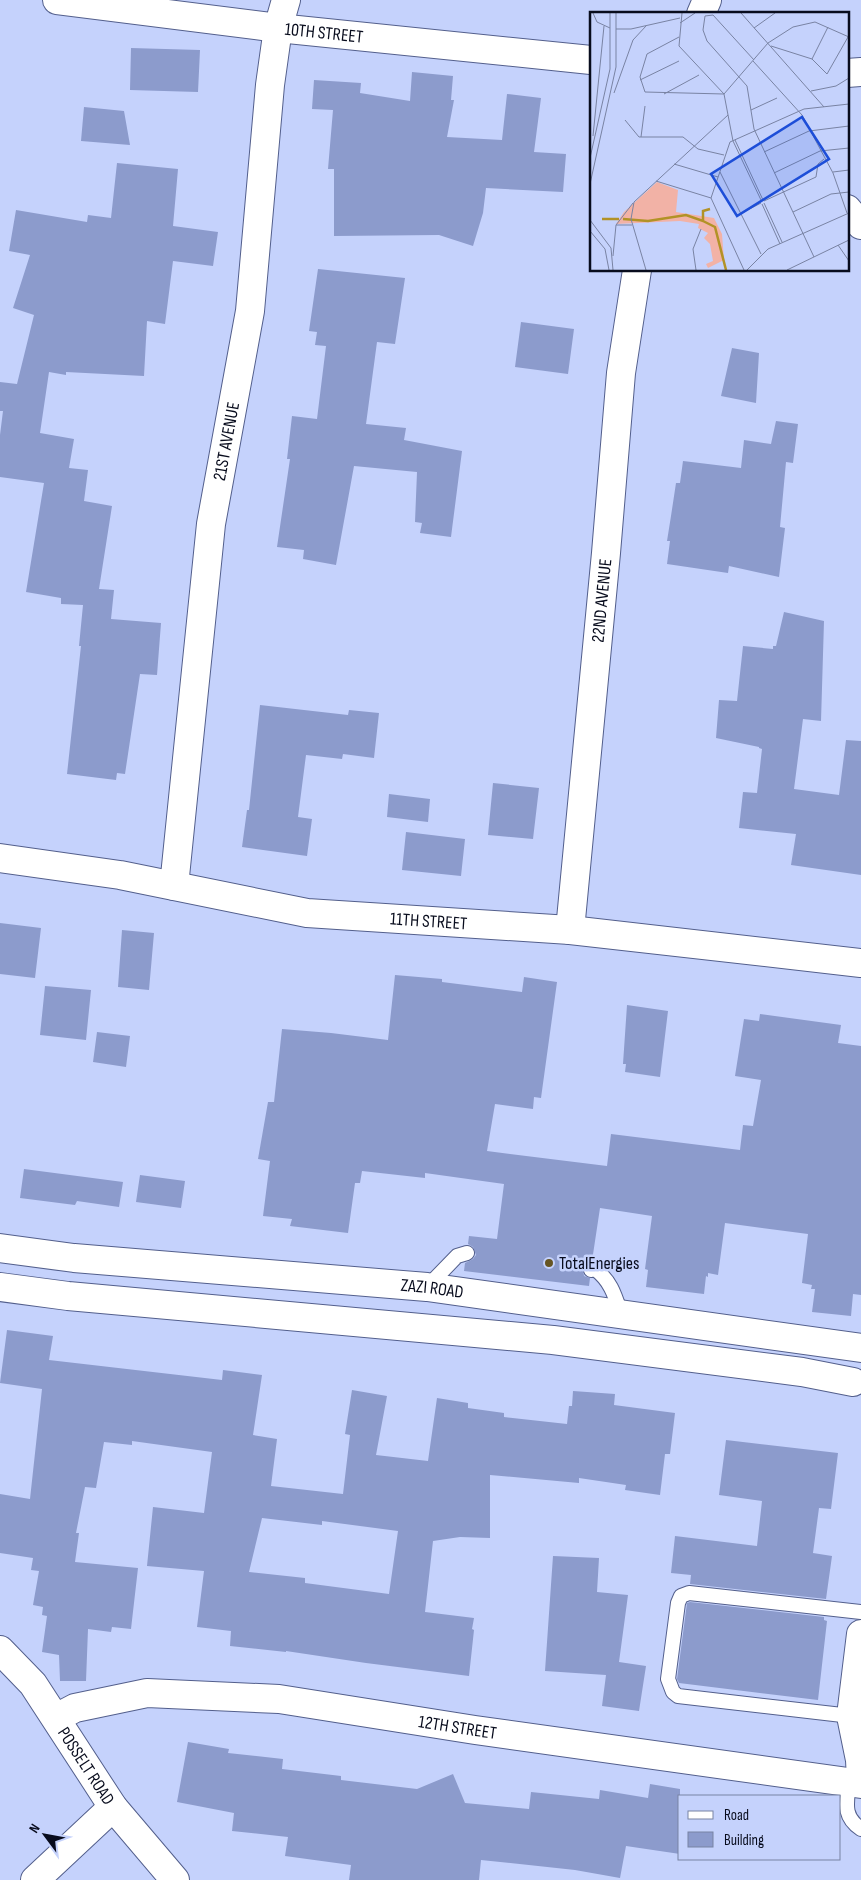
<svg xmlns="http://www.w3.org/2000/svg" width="861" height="1880" viewBox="0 0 861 1880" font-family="'Sofia Sans Condensed',sans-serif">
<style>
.building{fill:#8c9bcc;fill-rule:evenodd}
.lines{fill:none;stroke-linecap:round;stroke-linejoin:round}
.lane-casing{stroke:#535f8c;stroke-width:16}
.street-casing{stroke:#535f8c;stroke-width:30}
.secondary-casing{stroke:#535f8c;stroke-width:30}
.lane{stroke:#fff;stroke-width:14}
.street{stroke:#fff;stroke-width:28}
.secondary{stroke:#fff;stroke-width:28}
.poi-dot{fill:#665523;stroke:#c5d2fc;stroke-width:2}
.labels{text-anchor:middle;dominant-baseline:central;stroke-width:5;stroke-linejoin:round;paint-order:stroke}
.street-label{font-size:18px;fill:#080c1d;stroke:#c5d2fc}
.poi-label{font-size:18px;fill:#080c1d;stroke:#c5d2fc;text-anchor:start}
.inset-river{fill:none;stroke:#b29226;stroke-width:2.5}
.inset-road{fill:none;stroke:#7983a3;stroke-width:1}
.view{fill:#1d4ed8;fill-opacity:0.15;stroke:#1d4ed8;stroke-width:2.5}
.inset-edge{fill:none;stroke:#080c1d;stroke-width:2.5}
</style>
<rect width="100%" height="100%" fill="#c5d2fc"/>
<path class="building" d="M131,48L200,50L198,92L130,90Z
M412,72L453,76L451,100H454L447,137L502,140L507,94L541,98L534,152L566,154L563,192L486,188L483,213L473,246L439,235L334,236V169H328L333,110L312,109L314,80L361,83L360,93L410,101Z
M84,107L124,111L130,145L81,141Z
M117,163L178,169L173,226L218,232L213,266L173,261L165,324L147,321L144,376L66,372V375L49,372L40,433L74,439L69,468L88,470L84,501L112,506L99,589L114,590L111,619L161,623L157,675L140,674L125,774L117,773L116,780L67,774L81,646H79L83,605L61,604V598L26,592L44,483L0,477V435L3,411H0V382L17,384L34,315L13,308L30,255L9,251L16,210L87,222L88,215L111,218Z
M318,269L405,278L395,344L377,342L366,424L406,428L404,440L462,451L451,537L420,533L422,523L415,522L417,472L354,466L336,565L303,559L304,550L277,547L290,459H287L292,416L317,419L326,346L315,345L317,332L309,331Z
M521,322L574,329L568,374L515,367Z
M732,348L759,353L756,403L721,396Z
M776,421L798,424L793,463L786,462L780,527L785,528L779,577L729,566L728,573L667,564L670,541H667L671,516L676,483H680L683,461L741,468L744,440L771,444Z
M784,612L824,621L821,721L803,719L794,789L839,795L846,740L861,741V875L791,865L796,834L739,828L743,792L757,793L762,749L759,748V747L716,738L719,700L737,701L743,646L773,649V646H776Z
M260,705L348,715L349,710L379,713L374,758L343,754L342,759L306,755L298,817L312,819L307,856L242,847L247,810H249Z
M493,783L539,788L533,839L488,835Z
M389,794L430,799L428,822L387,817Z
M406,832L465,839L461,876L402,870Z
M0,923L41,928L35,978L0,974Z
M122,930L154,933L149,990L118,987Z
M395,975L442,979V982L522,992L524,977L557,982L541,1098L534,1097L533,1109L495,1104L487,1151L607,1166L611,1134L740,1150L743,1125L753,1126L761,1080L735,1076L744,1019L759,1021L760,1014L841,1025L838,1043L861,1046V1295L853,1294L851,1316L812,1312L815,1289H811L812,1285L802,1283L808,1234L725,1223L718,1275L708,1273V1277L706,1276L704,1294L646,1287L648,1270L645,1269L652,1216L600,1208L592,1261L585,1263L583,1268L584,1276L590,1278L589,1286L464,1271L465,1263L473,1259L476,1255L473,1247L468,1244L469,1236L497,1239L504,1184L425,1173V1178L362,1171L360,1183H355L348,1233L290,1226L292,1219L263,1216L270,1161L258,1159L268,1102H274L282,1029L331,1033L388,1040Z
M45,986L91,990L86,1040L40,1035Z
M627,1005L668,1011L660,1077L625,1072L626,1064H623Z
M97,1032L130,1036L126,1067L93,1062Z
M24,1169L123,1182L119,1207L77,1201L75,1205L20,1198Z
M140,1175L185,1181L181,1208L136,1202Z
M7,1330L53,1336L49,1360L222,1380L223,1370L262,1375L253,1435L277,1439L271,1486L343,1494L350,1435L345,1434L352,1390L387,1396L376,1455L428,1461L437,1398L468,1403V1408L504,1413V1417L567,1424L569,1406H572L573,1391L615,1394L614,1405L675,1413L670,1454H665L660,1495L625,1490L626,1485L579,1478V1483L490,1475V1538L460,1537L433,1541L425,1612L474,1618L472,1629L474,1630L469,1676L366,1663L286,1651V1652L230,1646L231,1631L197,1627L204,1571L147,1566L153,1507L204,1513L212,1452L132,1441V1445L104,1442L96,1488L85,1487L76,1533H79L75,1562L138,1568L131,1629L112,1627L111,1632L88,1629L86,1681H60L59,1655L42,1652L47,1616L42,1615L43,1607L33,1605L39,1571L31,1570L33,1558L0,1553V1494L30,1499L42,1389L0,1383ZM262,1518L322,1525V1521L398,1531L389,1594L305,1583V1578L249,1572Z
M726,1440L838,1453L831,1509L819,1508L813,1553L832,1556L826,1599L690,1584L691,1575L671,1573L675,1536L757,1546L762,1501L719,1495Z
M553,1556L599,1558L597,1592L628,1595L619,1662L646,1666L639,1711L602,1706L606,1675L545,1671Z
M690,1602L824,1617V1620L827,1621L818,1700L679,1683L677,1679L687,1603Z
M188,1742L229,1749L228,1753L283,1759L282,1769L341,1776V1780L417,1789L453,1774L465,1803L529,1809L531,1792L599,1799L600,1790L648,1798L650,1784L680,1789V1854L626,1846L620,1878L575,1870L481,1860L479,1880H349L351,1865L285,1856L288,1837L232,1831L234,1813L177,1802Z"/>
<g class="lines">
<defs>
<path id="lane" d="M591,1270L595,1269C611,1281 615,1296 621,1314
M427,1287L457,1256L467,1253
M851,1716L678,1696L673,1692L668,1679L678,1603L681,1596L689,1593L861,1612
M849,1783C847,1802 842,1816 861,1829"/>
<g id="street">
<path id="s1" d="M57,0L278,28L591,60"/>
<path d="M701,14L707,0"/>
<path d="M847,73L861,72"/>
<path d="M847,209L861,225"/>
<path id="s2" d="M0,858L120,875L307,913L570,930L861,963"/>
<path id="s3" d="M174,886L211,524L250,311L270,85L278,28L286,0"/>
<path id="s4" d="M570,930L606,553L621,373L637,270"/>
<path d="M861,1634L851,1716L860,1760L861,1779"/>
<path id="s5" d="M0,1650L33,1684L113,1807L175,1880"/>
<path id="s6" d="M56,1718L75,1708L147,1693L279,1699L475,1730L861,1784"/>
<path d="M35,1880L113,1807"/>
</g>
<g id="secondary">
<path id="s7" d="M0,1248L74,1258L427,1287L861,1348"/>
<path d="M0,1287L68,1296L553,1340L802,1372L853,1382"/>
</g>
</defs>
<use href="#lane" class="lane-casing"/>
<use href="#street" class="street-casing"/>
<use href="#secondary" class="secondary-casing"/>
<use href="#lane" class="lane"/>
<use href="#street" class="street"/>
<use href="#secondary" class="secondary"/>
</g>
<circle class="poi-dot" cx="549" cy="1263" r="5"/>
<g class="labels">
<g class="street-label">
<text stroke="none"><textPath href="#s1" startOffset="269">10TH STREET</textPath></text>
<text stroke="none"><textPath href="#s3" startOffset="448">21ST AVENUE</textPath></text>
<text stroke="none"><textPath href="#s4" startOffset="331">22ND AVENUE</textPath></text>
<text stroke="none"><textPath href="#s2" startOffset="434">11TH STREET</textPath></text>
<text stroke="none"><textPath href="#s7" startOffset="434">ZAZI ROAD</textPath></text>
<text stroke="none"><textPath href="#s6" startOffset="408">12TH STREET</textPath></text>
<text stroke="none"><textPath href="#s5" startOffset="145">POSSELT ROAD</textPath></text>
</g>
<g class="poi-label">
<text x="559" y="1263">TotalEnergies</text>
</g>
</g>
<g transform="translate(590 12)">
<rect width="259" height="259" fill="#c5d2fc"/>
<path d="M67,170L88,178L86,200L124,206L132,222L134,248L118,256L116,252L123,249L120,232L114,226L118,221L108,216L109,212L90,209L26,212L34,200Z" fill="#f2b2a6"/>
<path class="inset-river" d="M12,207H29M33,207L58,209L96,203L113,209V199L120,197M113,209L125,215L136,258"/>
<path class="inset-road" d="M3,1L7,10L20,16M92,1L89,34L134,82L143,129L171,188M151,1L234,95M90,11L105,1M164,16L185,1M26,17H41L90,6M89,25L57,42L50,65L55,80L134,82M181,34L222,47L237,62L258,25M222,47L238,15M164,48L123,3L115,4L113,18L117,29L157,74L164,117L224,245M163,49L212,103L243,161L257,201M50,68L89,49M221,79L246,74L259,66M24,81L43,28L56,14M74,82L109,63M134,82L178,31L203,15L225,10L259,25M161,98L187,86M35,108L49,125H93L108,137L134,143M3,124L14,14M51,125L55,94M145,128L173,188M174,140L219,119L259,114M0,146L20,57V1M84,152L128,165M130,160L171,242M243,160L259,158M184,161L230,139L259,136M66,169L121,186M0,172L26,55V1M121,186L140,130L214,97L259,92M121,186L154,258M174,189L226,165L228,152L234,147M174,191L192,230M172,192L190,232M203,200L241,182L259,180M152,201L171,191M0,208L21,236L23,258M26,213L43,191M0,219L15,237L19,258M248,233L259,249M23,244L26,213H42M56,258L41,207L44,190L138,103M106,258L103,237L111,217M157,258L178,237L259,201M197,258L259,228"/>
<path class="view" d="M212,105L239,147L147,204L121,162Z"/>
<rect width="259" height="259" class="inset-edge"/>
</g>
<rect x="678" y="1795" width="162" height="65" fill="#c5d2fc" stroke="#7983a3"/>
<rect x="688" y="1811" width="25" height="8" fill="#ffffff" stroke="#7983a3"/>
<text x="724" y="1820" font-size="15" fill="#080c1d">Road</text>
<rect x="688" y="1832" width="25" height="15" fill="#8c9bcc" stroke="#7983a3"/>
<text x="724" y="1845" font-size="15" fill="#080c1d">Building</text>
<g transform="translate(45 1835) rotate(302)" stroke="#c5d2fc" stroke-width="4" paint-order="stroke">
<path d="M0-4L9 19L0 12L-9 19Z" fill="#080c1d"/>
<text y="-8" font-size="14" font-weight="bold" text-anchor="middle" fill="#080c1d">N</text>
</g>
</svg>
